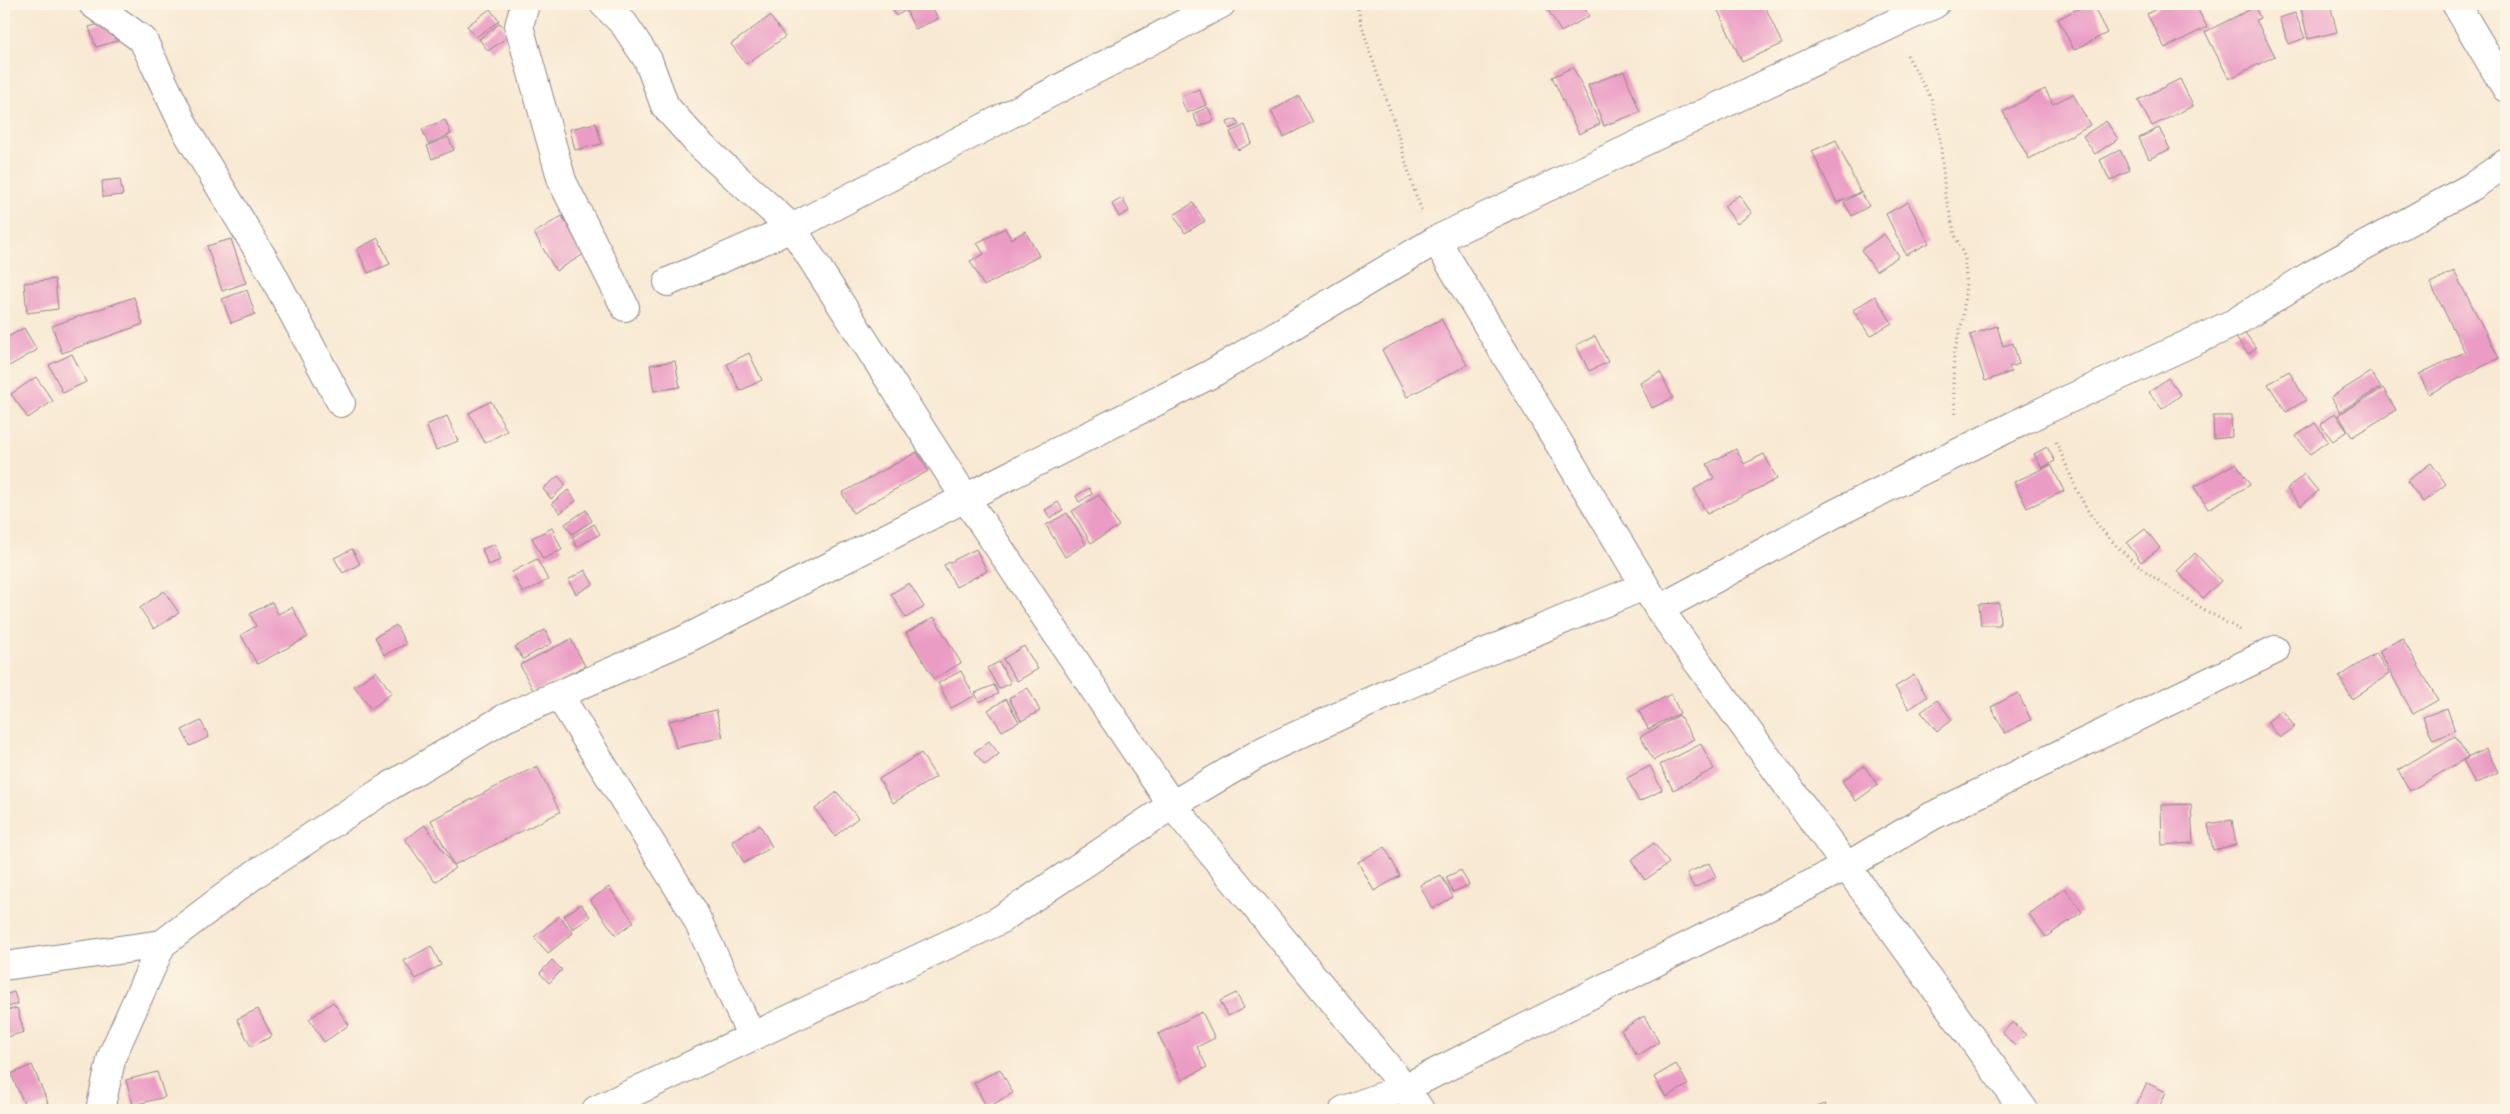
<svg xmlns="http://www.w3.org/2000/svg" width="2510" height="1114" viewBox="0 0 2510 1114" font-family="'IM FELL Great Primer',serif">
<style>
.building{fill:#eb9cc4}
.lines{fill:none;stroke-linecap:round;stroke-linejoin:round}
.minor-casing{stroke:#8d8686;stroke-width:30}
.path{stroke:#8d8686;stroke-width:3;stroke-dasharray:1 4;stroke-linecap:butt}
.minor{stroke:#fff;stroke-width:28}
</style>
<rect width="100%" height="100%" fill="#fcf5e5"/>
<filter id="ink" filterUnits="userSpaceOnUse"><feTurbulence type="fractalNoise" baseFrequency=".02" numOctaves="2"/><feDisplacementMap in="SourceGraphic" scale="10" xChannelSelector="R" yChannelSelector="G"/><feConvolveMatrix kernelMatrix="1 2 1 2 8 2 1 2 1" color-interpolation-filters="sRGB"/></filter>
<filter id="wash" filterUnits="userSpaceOnUse"><feTurbulence type="fractalNoise" baseFrequency=".0096" numOctaves="4" result="noise"/><feDisplacementMap in="SourceGraphic" scale="20" xChannelSelector="R" yChannelSelector="G"/><feGaussianBlur stdDeviation="1.12" result="paint"/><feColorMatrix in="noise" values="0 0 0 0 0 0 0 0 0 0 0 0 0 0 0 0 0 1.4 0 .05"/><feComposite in="paint" operator="in"/></filter>
<g filter="url(#wash)">
<rect width="100%" height="100%" fill="#f8e9d2"/>
<g id="blocks">
<path class="building" d="M890,4H931L938,19L915,29L906,10L896,16Z
M1555,4H1582L1589,16L1561,32L1547,8Z
M1715,4H1764L1782,44L1742,62Z
M2087,4H2092L2107,33L2074,50L2058,19Z
M2165,4H2195L2207,27L2165,48L2147,14Z
M2323,4H2330L2337,32L2308,39L2301,9Z
M2382,4H2397L2385,10Z
M2255,7L2260,18L2256,20L2275,56L2229,79L2205,32Z
M490,9L499,21L476,37L467,26Z
M2295,13L2305,38L2289,44L2279,18Z
M770,16L785,37L746,64L731,44Z
M114,20L120,40L96,47L89,27Z
M500,23L509,36L488,51L479,39Z
M1573,67L1600,124L1579,134L1552,77Z
M1624,71L1640,112L1604,126L1588,85Z
M2180,79L2193,106L2152,126L2138,100Z
M1199,89L1206,105L1187,113L1180,97Z
M2045,89L2053,104L2073,94L2090,125L2029,159L2003,112Z
M1299,96L1313,122L1284,137L1271,111Z
M1208,107L1214,120L1199,127L1193,114Z
M1236,119L1239,125L1230,129L1227,122Z
M445,120L451,134L428,144L422,129Z
M2106,121L2118,139L2095,154L2083,136Z
M596,123L602,144L575,150L570,129Z
M1245,125L1252,143L1238,150L1230,132Z
M2159,128L2170,149L2149,159L2139,138Z
M448,137L454,150L432,159L427,146Z
M1836,140L1860,192L1837,203L1812,151Z
M2120,150L2130,170L2110,181L2100,160Z
M120,179L123,195L103,197L102,181Z
M1861,192L1869,206L1852,216L1844,202Z
M1739,195L1752,213L1737,224L1724,206Z
M1122,198L1129,211L1119,217L1112,204Z
M1908,202L1929,243L1906,255L1886,214Z
M1193,203L1205,221L1185,233L1174,215Z
M562,216L584,254L556,271L534,233Z
M1005,228L1011,239L1025,231L1039,256L984,286L970,261L984,254L977,243Z
M1884,234L1899,256L1876,271L1861,250Z
M378,238L390,264L368,273L357,249Z
M231,239L246,283L222,291L207,246Z
M2454,271L2499,358L2429,394L2419,374L2465,352L2430,283Z
M55,279L58,309L27,313L24,283Z
M247,290L255,314L231,323L222,299Z
M1875,296L1892,323L1870,336L1853,310Z
M134,297L143,324L62,353L52,326Z
M1441,319L1467,365L1407,397L1382,350Z
M1997,326L2003,346L2013,343L2019,364L2009,367L2011,372L1985,381L1970,335Z
M24,328L37,350L4,369V339Z
M2243,330L2256,348L2248,354L2234,335Z
M1595,336L1608,362L1589,371L1576,345Z
M749,353L762,380L740,391L727,364Z
M72,354L86,382L63,393L49,365Z
M675,361L680,387L654,391L650,365Z
M2289,371L2306,400L2286,412L2268,384Z
M1660,372L1673,398L1652,408L1640,383Z
M2371,372L2381,387L2340,412L2331,397Z
M36,377L53,401L28,418L11,394Z
M2168,378L2181,395L2162,409L2149,392Z
M2383,388L2396,410L2352,437L2338,415Z
M491,401L507,431L485,443L469,413Z
M2335,413L2347,431L2333,441L2320,424Z
M447,416L458,441L436,450L426,425Z
M2213,416H2231L2232,437L2214,439Z
M2315,423L2328,441L2310,454L2296,436Z
M2047,447L2055,461L2042,468L2034,454Z
M1736,449L1744,464L1764,454L1777,479L1707,514L1694,489L1714,478L1707,464Z
M917,452L928,471L853,513L842,493Z
M2236,463L2250,485L2208,509L2194,487Z
M2431,463L2446,484L2423,502L2407,481Z
M2051,465L2064,491L2027,508L2014,482Z
M2304,474L2318,491L2301,506L2287,489Z
M558,476L566,485L551,499L543,489Z
M1089,488L1092,494L1079,502L1076,496Z
M568,490L576,501L560,513L552,503Z
M1099,495L1119,526L1091,543L1072,511Z
M1058,502L1063,510L1050,518L1045,510Z
M586,510L592,521L572,534L565,524Z
M1067,513L1086,544L1065,557L1046,525Z
M594,524L600,534L577,547L572,537Z
M552,528L562,550L543,559L532,538Z
M2145,529L2160,548L2141,562L2127,543Z
M495,544L501,560L488,565L482,549Z
M352,549L360,564L343,573L334,558Z
M976,549L987,571L956,587L944,565Z
M2195,553L2221,581L2203,598L2177,571Z
M537,559L548,580L523,593L512,572Z
M585,570L593,584L576,594L568,580Z
M909,583L924,607L906,618L891,594Z
M164,591L179,613L154,629L140,608Z
M272,602L278,614L292,607L308,637L257,664L241,635L256,626L250,614Z
M1999,603L2000,625H1981L1979,604Z
M934,617L961,663L934,679L906,633Z
M396,625L406,644L384,655L375,637Z
M545,630L552,643L523,659L515,647Z
M2402,638L2438,700L2413,714L2379,651Z
M571,639L585,666L534,692L520,665Z
M1024,646L1038,669L1017,681L1003,659Z
M2376,653L2389,674L2352,699L2339,677Z
M999,662L1011,683L999,689L987,668Z
M376,671L392,693L371,709L354,686Z
M961,671L974,696L951,708L938,683Z
M1914,675L1927,697L1909,709L1895,687Z
M994,685L998,694L979,702L975,693Z
M1028,688L1040,711L1021,721L1009,698Z
M2018,693L2031,720L2005,733L1991,707Z
M1671,694L1680,713L1648,729L1639,711Z
M1006,699L1019,722L1002,731L988,710Z
M1937,700L1952,720L1937,732L1921,712Z
M2447,708L2455,731L2433,740L2423,717Z
M716,710L723,737L676,748L669,721Z
M2282,710L2295,727L2280,738L2267,722Z
M1679,715L1694,739L1654,760L1640,737Z
M201,721L209,737L190,746L182,730Z
M2455,736L2468,757L2410,791L2398,770Z
M989,741L999,754L985,765L974,752Z
M1701,744L1714,769L1673,790L1660,765Z
M2486,749L2498,772L2475,784L2463,760Z
M921,753L936,777L893,803L879,779Z
M537,766L560,812L454,865L431,820Z
M1650,766L1662,790L1639,802L1627,778Z
M1864,766L1878,785L1856,801L1842,781Z
M837,792L858,818L835,836L815,809Z
M2191,804L2193,843L2162,845L2161,805Z
M2232,820L2236,845L2213,850L2208,824Z
M425,825L455,868L435,882L405,839Z
M760,825L772,847L744,863L732,841Z
M1654,843L1669,863L1645,880L1631,860Z
M1385,847L1400,876L1374,891L1358,862Z
M1709,863L1716,877L1694,888L1687,873Z
M1461,870L1469,885L1453,892L1446,877Z
M1441,875L1453,897L1432,909L1420,885Z
M609,887L634,922L616,935L590,900Z
M2065,888L2082,912L2046,937L2029,914Z
M581,904L590,917L573,929L564,916Z
M560,916L573,933L548,953L534,937Z
M431,946L441,965L416,979L404,961Z
M552,960L562,970L549,983L540,973Z
M14,992L18,1004L4,1008V995Z
M1236,993L1244,1008L1228,1016L1220,1001Z
M333,1002L349,1025L324,1042L309,1019Z
M17,1008L24,1032L4,1038V1011Z
M258,1009L272,1036L251,1047L237,1019Z
M1202,1012L1215,1038L1197,1047L1207,1067L1182,1080L1158,1034Z
M1644,1016L1659,1042L1637,1056L1621,1030Z
M2013,1022L2026,1035L2015,1046L2002,1032Z
M1676,1064L1688,1085L1666,1097L1654,1077Z
M32,1065L48,1103L27,1110L11,1074Z
M1000,1069L1013,1093L987,1108L974,1083Z
M157,1072L165,1097L133,1105L126,1080Z
M2147,1083L2166,1092L2158,1110L2135,1109Z
M1825,1104L1827,1110H1809Z"/>
</g>
</g>
<g filter="url(#ink)">
<use href="#blocks" fill-opacity="0" stroke="#8d8686" stroke-width="1"/>
<g class="lines">
<defs>
<path id="minor" d="M93,4L143,40L187,132L269,268L341,403
M525,4L519,26L562,181L625,307
M604,4L624,24L648,60L665,106L699,144L792,228L966,499L1172,805L1405,1088L1420,1110
M2456,4L2506,88
M1436,240L1659,609L2024,1110
M668,282L792,228L1221,4
M1659,609L1836,513L2041,412L2234,323L2311,275L2473,186L2506,163
M559,695L693,911L752,1037
M4,966L162,944L255,874L322,830L390,786L505,718L684,640L1211,374L1436,240L1935,4
M100,1110L112,1056L162,944
M596,1110L998,921L1172,805L1265,750L1400,688L1644,586
M1344,1110L1405,1088L1847,866L1932,816L2275,650"/>
</defs>
<use href="#minor" class="minor-casing"/>
<path class="path" d="M1357,4C1365,44 1381,82 1394,122C1404,151 1409,181 1422,210
M1907,55L1932,100L1940,137L1945,193L1955,235L1965,258L1966,281L1963,318L1954,353L1953,385L1956,416
M2056,442C2067,466 2076,492 2090,514C2126,567 2186,599 2240,630"/>
<use href="#minor" class="minor"/>
</g>
</g>
<rect width="2510" height="1114" fill="none" stroke="#fcf5e5" stroke-width="20"/>
</svg>
